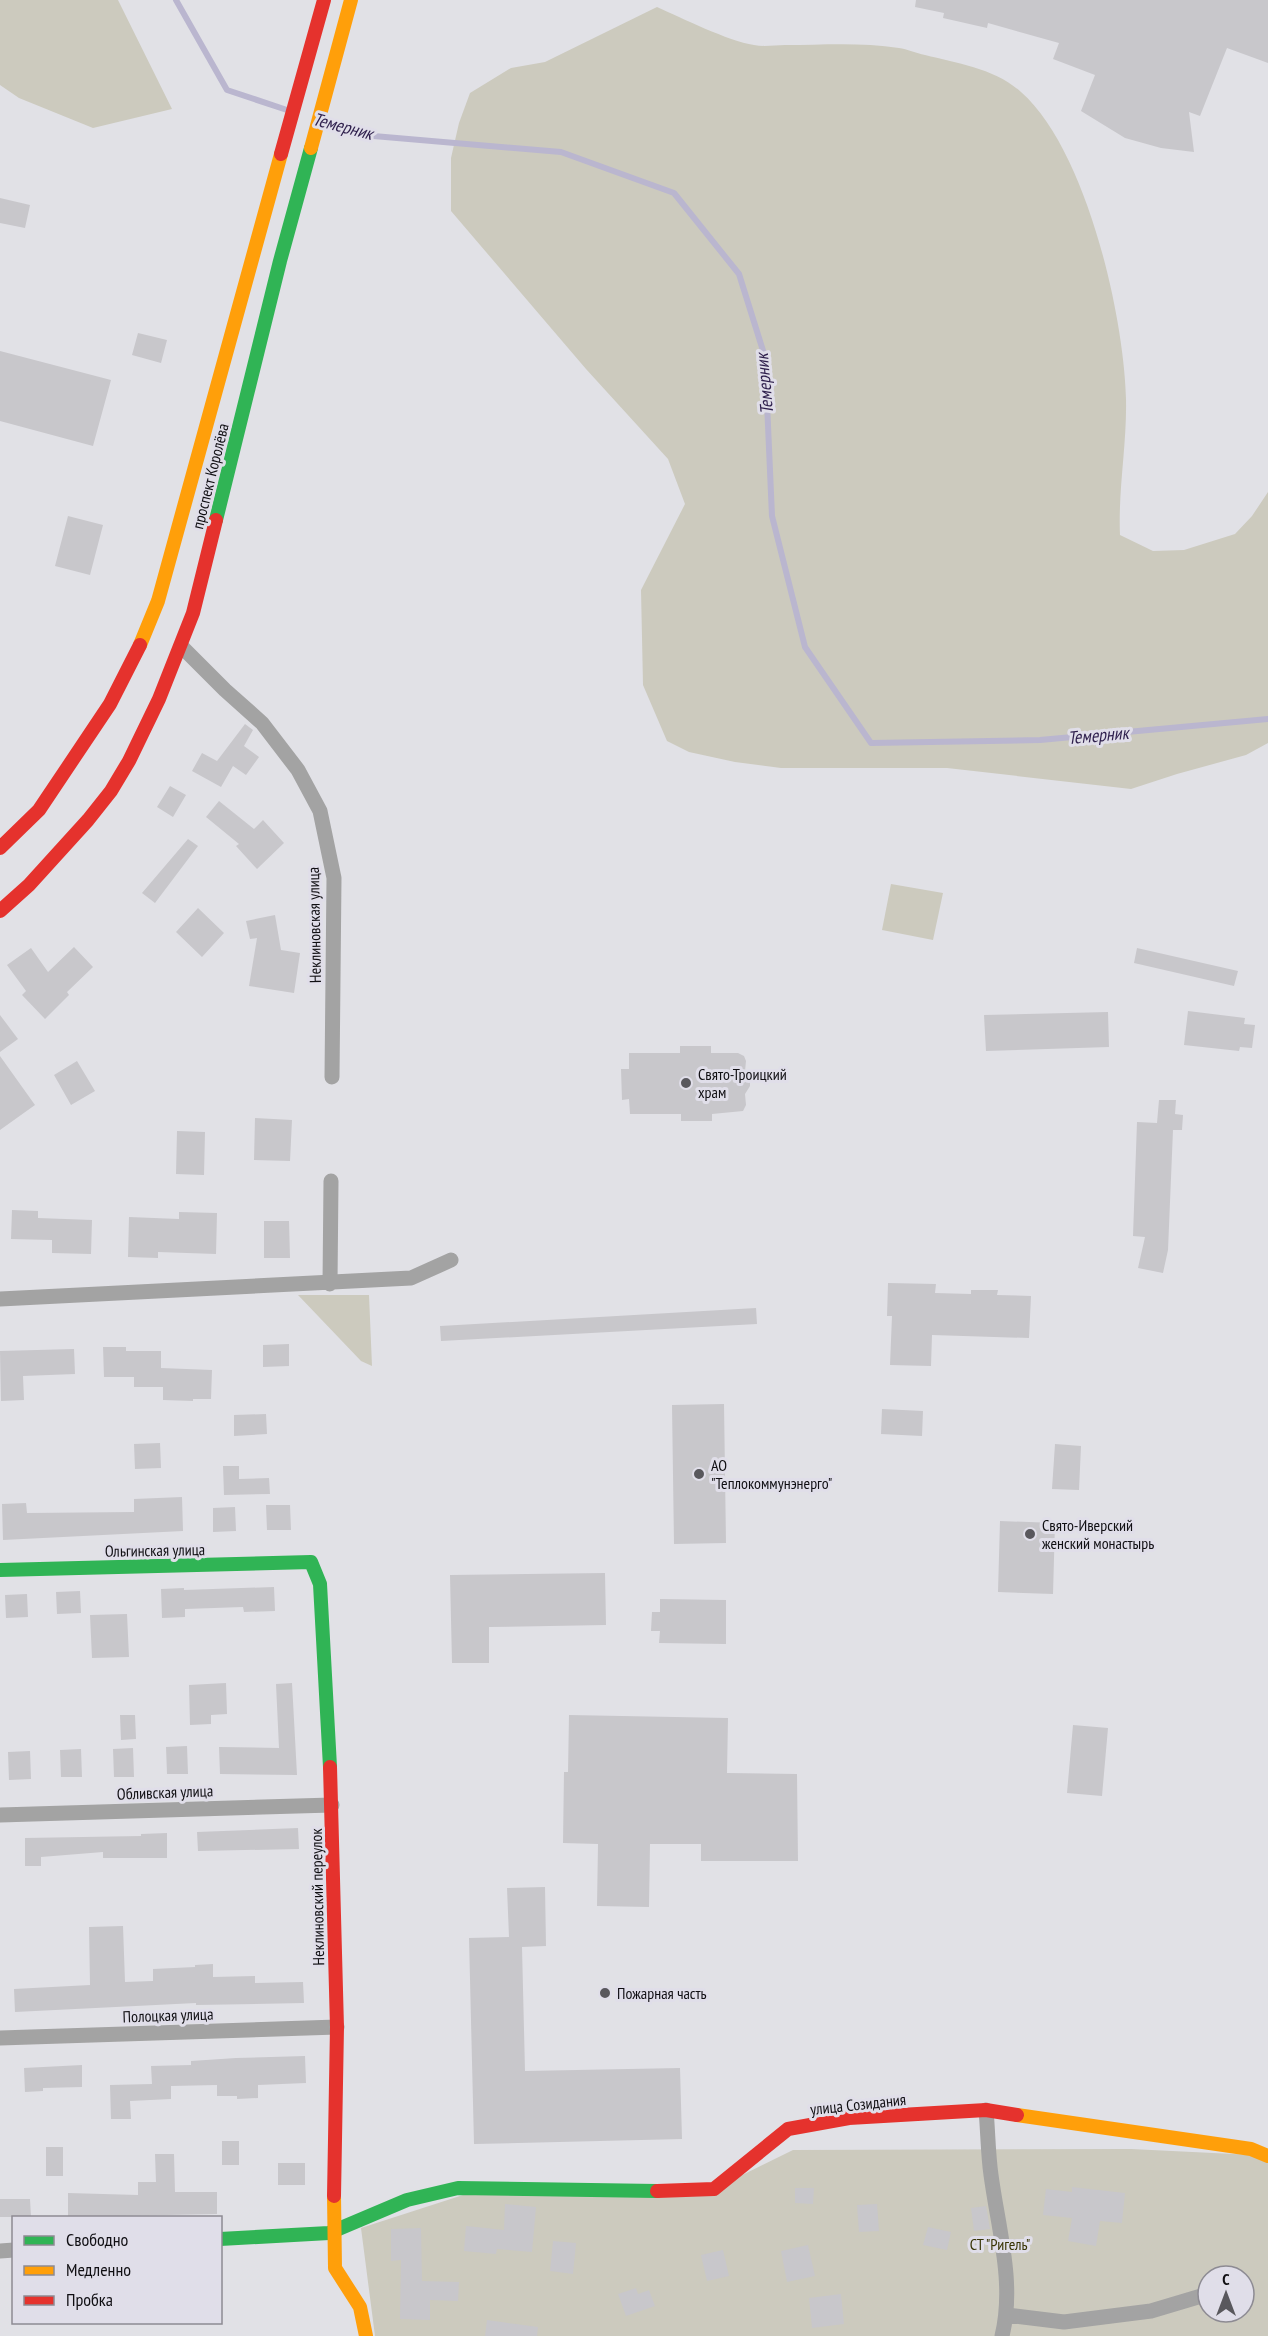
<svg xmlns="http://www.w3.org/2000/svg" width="1268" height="2336" viewBox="0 0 1268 2336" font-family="'PT Sans Narrow',sans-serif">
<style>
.green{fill:#cccabe;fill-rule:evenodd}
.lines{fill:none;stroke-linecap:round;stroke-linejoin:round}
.stream{stroke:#bab6cf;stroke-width:6}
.building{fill:#c8c7cb}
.street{stroke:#a3a3a3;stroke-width:15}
.fast{stroke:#30b455;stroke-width:14}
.slow{stroke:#ff9f0a;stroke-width:14}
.jam{stroke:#e5322d;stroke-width:14}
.poi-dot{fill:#59585d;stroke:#e0dee9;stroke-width:2}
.labels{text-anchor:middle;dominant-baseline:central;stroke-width:6;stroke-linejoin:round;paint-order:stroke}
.street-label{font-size:16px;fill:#100f13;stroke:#e0dee9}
.poi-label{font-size:16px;fill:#100f13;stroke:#e0dee9;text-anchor:start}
.park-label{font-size:16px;fill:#393506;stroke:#e0dee9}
.water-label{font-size:18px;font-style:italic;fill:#2e1f4c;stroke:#e0dee9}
</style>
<rect width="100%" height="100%" fill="#e1e1e6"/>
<path class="green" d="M0,0H118L172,109L93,128L19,98L0,85Z
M657,7C682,18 728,41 754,45C764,47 775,45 785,45C822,45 862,42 899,48C907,49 916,53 925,55C957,63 996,69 1021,92C1086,149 1124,315 1126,399C1127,445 1118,489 1120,535L1153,551L1184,550L1235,534L1252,516L1268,492V743L1246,755L1177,774L1131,789L947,768H781L735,762L689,752L667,741L643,685L641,590L685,504L668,459L586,369L451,211V158L459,123L470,93L511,68L545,62Z
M891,884L943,893L933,940L882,930Z
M298,1295H369L372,1366L361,1361Z
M1131,2149L1254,2155L1268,2161V2336H375L361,2228L463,2195L714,2189L793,2150ZM1208,2276H1244V2312H1208Z"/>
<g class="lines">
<path class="stream" d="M176,0L227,90L287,110
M322,122L362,135L561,152L674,193L739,274L765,357L772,516L805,647L871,743L1040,740L1268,719"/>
</g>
<path class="building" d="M916,0H1268V63L1227,48L1200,116L1189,112L1194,152L1161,148L1125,138L1081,111L1095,75L1053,59L1059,43L988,23L987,28L943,18L944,13L915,7Z
M0,198L30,205L25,228L0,223Z
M138,333L167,340L161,363L132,355Z
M0,351L111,380L93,446L0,421Z
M68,516L103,525L90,575L55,566Z
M245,724L253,730L244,746L259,757L246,775L233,766L221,787L192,771L202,753L217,761Z
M170,786L186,795L173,817L157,807Z
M219,801L254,829L263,820L284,843L257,869L236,846L239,844L206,817Z
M188,839L198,846L155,903L142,893Z
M198,908L224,933L202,957L176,932Z
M275,915L281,950L300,953L294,993L249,986L257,938L250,939L246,921Z
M74,947L93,967L67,992L69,995L45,1019L22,995L26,991L7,965L31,948L48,972Z
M1137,948L1238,971L1234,986L1134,963Z
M1188,1011L1245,1018L1244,1024L1255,1025L1252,1048L1240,1047L1239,1051L1184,1045Z
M1108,1012L1109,1047L986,1051L984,1015Z
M0,1015L18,1039L0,1052Z
M680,1046H711V1053H738L744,1056L746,1061L745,1071L750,1080V1086L745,1094L746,1105L743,1111L712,1114V1121H681V1114H630L629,1099L622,1100L621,1069H629V1053H680Z
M0,1056L35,1105L0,1130Z
M77,1061L95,1091L71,1105L54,1075Z
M1159,1100H1176L1175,1114L1183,1115L1182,1130H1173L1168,1250L1163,1273L1138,1268L1145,1237L1133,1236L1137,1122L1157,1123Z
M255,1118L292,1120L290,1161L254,1160Z
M177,1131L205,1132L204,1175L176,1174Z
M12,1210L38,1211V1218L92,1220L91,1254L52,1253V1240L11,1239Z
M179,1212L217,1213L216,1254L158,1252V1258L128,1257L129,1217L179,1219Z
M264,1221H289L290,1258H264Z
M888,1283L936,1284L935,1293L971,1294V1290H998L997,1295L1031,1296L1029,1338L932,1335L931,1366L890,1365L892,1316H887Z
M756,1308L757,1324L441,1341L440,1326Z
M289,1344V1366L263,1367V1345Z
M103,1347H126V1351H161V1368L212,1370L211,1399H193V1401L163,1400V1387H134V1377H104Z
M74,1349L75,1374L23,1376L24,1400L1,1401L0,1351Z
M724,1404L726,1543L674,1544L672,1405Z
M882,1409L923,1411L922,1436L881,1434Z
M266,1414L267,1434L234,1436V1415Z
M160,1443L161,1468L135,1469L134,1444Z
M1055,1444L1081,1446L1079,1490L1052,1489Z
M223,1466H239V1479L269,1478L270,1494L224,1495Z
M182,1497L183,1531L3,1540L2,1504L26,1503L27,1513L134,1512V1499Z
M266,1505H290L291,1530H267Z
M235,1507L236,1531L213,1532V1508Z
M1000,1521L1055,1523L1053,1594L998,1592Z
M605,1573L606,1625L489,1627V1663H452L450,1575Z
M274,1587L275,1611L244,1612L243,1607L185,1609V1617L162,1618L161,1589L184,1588V1590Z
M80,1591L81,1613L57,1614L56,1592Z
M27,1594L28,1617L6,1618L5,1595Z
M660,1599L726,1600V1644L659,1643L660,1631H651L652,1612H660Z
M127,1614L129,1657L92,1658L90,1615Z
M226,1683L227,1714L211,1715V1724L190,1725L189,1685Z
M292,1683L297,1775L220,1774L219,1747L279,1748L276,1684Z
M120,1715H135L136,1739L121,1740Z
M569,1715L728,1718L727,1773L797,1774L798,1861H701V1844H650L649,1907L597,1906L598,1844L563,1843L564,1772H568Z
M1073,1725L1108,1728L1102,1796L1067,1793Z
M187,1746L188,1774H167L166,1747Z
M133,1748L134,1777H114L113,1749Z
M81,1749L82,1777H61L60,1750Z
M30,1751L31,1779L9,1780L8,1752Z
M298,1828L299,1849L198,1851L197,1832Z
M167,1833V1858H103V1852L41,1857V1866H25V1838L141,1836V1834Z
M545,1887L546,1946L522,1947L525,2071L680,2068L682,2139L474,2144L469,1938L509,1937L507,1888Z
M123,1926L125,1982L153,1981V1969L195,1967V1965L213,1964V1977L255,1976V1983L303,1982L304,2003L196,2005V2003L15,2012L14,1989L90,1985L89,1927Z
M305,2056L306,2083L258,2085V2098L237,2099V2096H217V2085L171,2086V2099L130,2101L131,2119H111L110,2085L152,2084L151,2066L191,2065V2061L236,2058Z
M82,2065V2087L43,2088V2091L25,2092L24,2068Z
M222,2141H239V2165H222Z
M46,2147H63V2176H46Z
M155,2154H174L175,2192H217V2214L68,2217V2193L138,2195V2182H156Z
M278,2163H305V2185H278Z
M1072,2187L1125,2193L1122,2223L1100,2221L1096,2246L1068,2241L1072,2218L1043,2215L1046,2189L1072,2192Z
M795,2188H814L813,2204L795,2203Z
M0,2199H30L31,2217H0Z
M505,2204L536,2207L532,2252L497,2249L496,2254L464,2251L466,2226L504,2230Z
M877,2204L879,2231L859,2232L857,2205Z
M986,2206L990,2229L974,2231L971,2208Z
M928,2227L951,2232L947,2250L923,2245Z
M421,2228L422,2281L459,2282L458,2301L430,2300V2320L400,2319L401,2260L391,2261V2229Z
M553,2241L576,2243L573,2274L550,2271Z
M808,2245L815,2276L787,2282L781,2251Z
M723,2250L729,2276L707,2281L701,2255Z
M636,2288L638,2294L649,2290L655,2306L626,2316L618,2294Z
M841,2294L844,2324L812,2328L809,2298Z
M487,2320L538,2327L537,2336H485Z"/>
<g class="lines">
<path class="street" d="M181,646L225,690L262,723L298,770L320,811L334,878L332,1077
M330,1284L331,1181
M0,1299L411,1278L451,1260
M0,1815L332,1805
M0,2038L337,2027
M986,2110C988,2132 988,2154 991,2175C998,2228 1015,2283 1002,2336
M0,2251L14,2250
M1007,2315L1064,2322L1151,2311L1208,2294"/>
<path class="fast" d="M216,520L280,261L311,148
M0,1570L311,1562L320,1584L330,1767
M220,2239L329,2233L407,2200L458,2188L657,2191"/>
<path class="slow" d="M311,148L351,0
M140,645L158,601L281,154
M1017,2115L1251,2149L1268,2156
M334,2196L335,2268L360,2307L366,2336"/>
<path class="jam" d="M281,154L324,0
M0,848L39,810L110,704L140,645
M0,911L29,885L88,820L111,791L129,761L159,699L193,613L216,520
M330,1767L337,2027L334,2196
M657,2191L714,2189L788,2129L849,2118L986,2110L1017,2115"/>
</g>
<g class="poi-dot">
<circle cx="686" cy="1083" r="6"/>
<circle cx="699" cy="1474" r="6"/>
<circle cx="1030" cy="1534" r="6"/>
<circle cx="605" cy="1993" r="6"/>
</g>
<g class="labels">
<g class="street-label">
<text transform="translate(210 476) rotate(-76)">проспект Королёва</text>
<text transform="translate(314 925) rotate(-91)">Неклиновская улица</text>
<text transform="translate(155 1550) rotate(-1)">Ольгинская улица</text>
<text transform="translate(165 1792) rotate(-2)">Обливская улица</text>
<text transform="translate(317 1897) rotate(-91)">Неклиновский переулок</text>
<text transform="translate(168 2015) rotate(-2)">Полоцкая улица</text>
<text transform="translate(858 2104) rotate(-6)">улица Созидания</text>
</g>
<g class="poi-label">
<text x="698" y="1074">Свято-Троицкий<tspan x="698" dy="18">храм</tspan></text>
<text x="711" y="1465">АО<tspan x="711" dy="18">"Теплокоммунэнерго"</tspan></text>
<text x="1042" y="1525">Свято-Иверский<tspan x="1042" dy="18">женский монастырь</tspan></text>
<text x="617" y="1993">Пожарная часть</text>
</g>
<g class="park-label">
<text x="1000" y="2244">СТ "Ригель"</text>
</g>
<g class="water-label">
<text transform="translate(343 126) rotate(15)">Темерник</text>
<text transform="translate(764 384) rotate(-95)">Темерник</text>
<text transform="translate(1098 735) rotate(-5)">Темерник</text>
</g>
</g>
<rect x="12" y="2216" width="210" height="108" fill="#e0dee9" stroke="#8d8b93" stroke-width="1.5"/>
<rect x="24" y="2236" width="30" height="9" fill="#30b455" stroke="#8d8b93" stroke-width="1.5"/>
<text x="66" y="2246" font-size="18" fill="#100f13">Свободно</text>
<rect x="24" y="2266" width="30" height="9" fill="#ff9f0a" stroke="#8d8b93" stroke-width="1.5"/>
<text x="66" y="2276" font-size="18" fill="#100f13">Медленно</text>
<rect x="24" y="2296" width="30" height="9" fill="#e5322d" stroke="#8d8b93" stroke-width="1.5"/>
<text x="66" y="2306" font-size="18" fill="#100f13">Пробка</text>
<g transform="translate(1226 2294)"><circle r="28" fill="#e0dee9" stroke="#8d8b93" stroke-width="1.5"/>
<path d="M0-4.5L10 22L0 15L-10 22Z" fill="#59585d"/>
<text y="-9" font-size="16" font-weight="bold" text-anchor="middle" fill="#100f13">С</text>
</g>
</svg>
